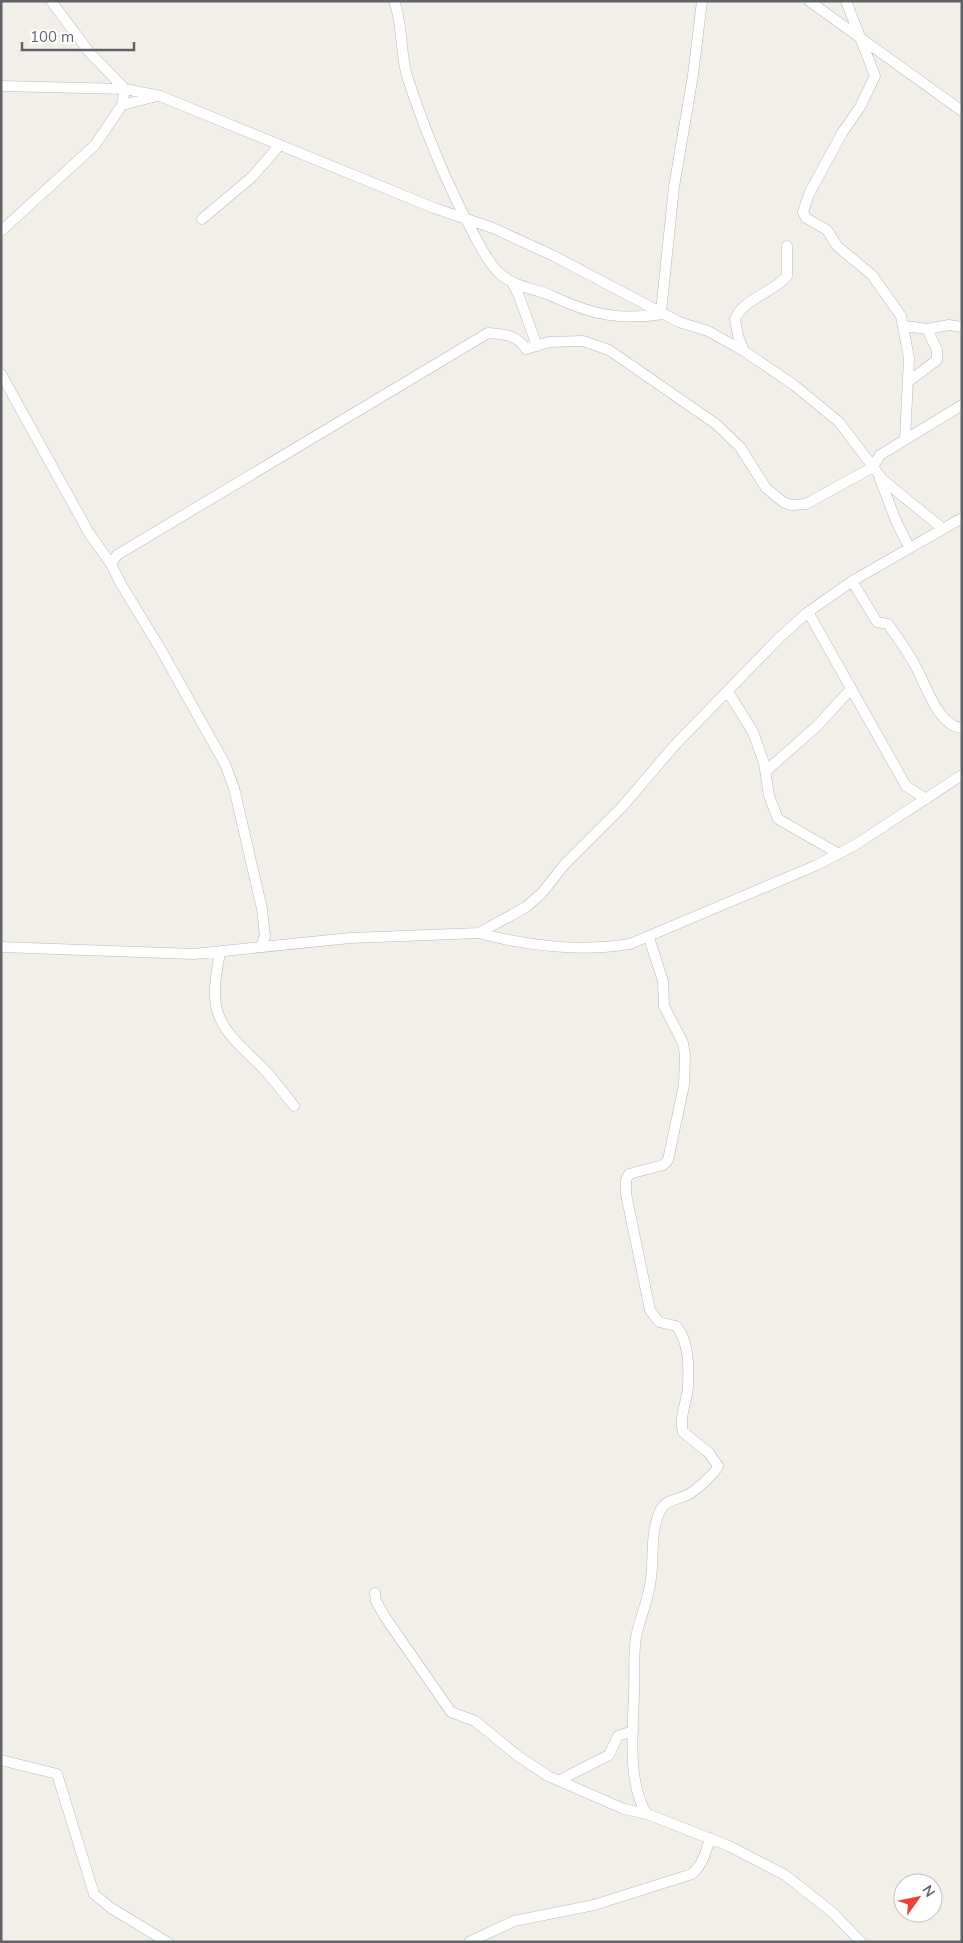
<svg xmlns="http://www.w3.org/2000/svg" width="963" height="1943" viewBox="0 0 963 1943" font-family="Mulish,sans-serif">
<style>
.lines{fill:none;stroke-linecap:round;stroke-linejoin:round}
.minor-casing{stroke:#b5b8bc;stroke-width:11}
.minor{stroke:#fff;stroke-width:10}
</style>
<rect width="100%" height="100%" fill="#f1efe8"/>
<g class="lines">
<defs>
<path id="minor" d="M394,1C403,24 400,52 407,76C424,128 445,180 471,229C479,244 487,261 499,273C515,288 536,288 554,297C595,316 620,320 664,314
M809,1L962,111
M846,1L875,76L860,107L842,133L809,194L803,212L806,218L827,230L837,246L872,275L901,316L909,358L905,439
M1,86L125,89L160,96L434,208L493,228L554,256L679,322L708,331L744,351L794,385L839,422L883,480L942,528
M122,105L157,96
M202,219L252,177L279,146
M1,231L95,145L122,105L125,89L89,52L51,1
M512,282L519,296L537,346
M661,312L674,187L693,75L702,1
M905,326L927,329L949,325L962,327
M744,351L738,336L735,319C744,298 773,293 787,276V246
M1,374L89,533L111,564
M909,381L937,360V350L927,329
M880,479L896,521L909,547
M852,581L877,622L888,624C898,638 908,652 916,667C926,685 938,726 962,728
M808,612L906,786L926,799
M728,692L753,732L764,763L769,796L778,819L839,854
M766,771L817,726L851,689
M479,933C526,946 581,952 630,944L817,865L855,845L962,775
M261,946L265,936L262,909L234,788L225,764L161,650L121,584L111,564L117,555L488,333C505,334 517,335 526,349L549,342L583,341L609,350L716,424L740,447L766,488L783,502L791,505L806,504L873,467L880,455L962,405
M1,947L194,954L350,938L479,933L526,907L542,893L564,865L622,807L674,746L780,637L808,612L854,580L962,518
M220,952C217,969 213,989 216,1006C221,1032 244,1049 262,1067C273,1079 284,1093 294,1106
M375,1593L376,1601L385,1617L451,1712L475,1721L518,1756L548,1776L624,1809L647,1814L729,1846L785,1875L832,1912L861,1942
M1,1760L57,1774L94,1894L111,1908L167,1942
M560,1780L609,1755L618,1736L633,1731
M647,1814C627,1784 633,1729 634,1694C635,1675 633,1656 636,1637C640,1617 649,1599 651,1578C654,1556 650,1533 660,1511C665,1500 676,1500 685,1496C692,1494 716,1473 718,1466L709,1453L683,1432C679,1415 687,1403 688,1386C689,1366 689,1341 676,1326L659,1322L650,1310L626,1194V1180L629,1174L663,1165L668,1160L684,1085L685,1055L683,1043L664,1006L663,981L649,938
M469,1942L514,1921L594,1905L692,1874C703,1864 706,1852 710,1838"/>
</defs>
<use href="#minor" class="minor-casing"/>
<use href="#minor" class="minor"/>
</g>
<rect width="963" height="1943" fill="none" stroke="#5f6368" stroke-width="5"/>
<g transform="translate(918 1898) rotate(57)"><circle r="24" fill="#ffffff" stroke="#bfc1c3"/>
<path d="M0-4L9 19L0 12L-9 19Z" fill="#ea4335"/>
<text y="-8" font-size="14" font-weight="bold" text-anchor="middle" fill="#5f6368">N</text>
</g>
<path d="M22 42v8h112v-8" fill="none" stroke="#5f6368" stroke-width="2.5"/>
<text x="30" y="42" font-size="15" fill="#5f6368" stroke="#ffffff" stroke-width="4" paint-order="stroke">100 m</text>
</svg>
